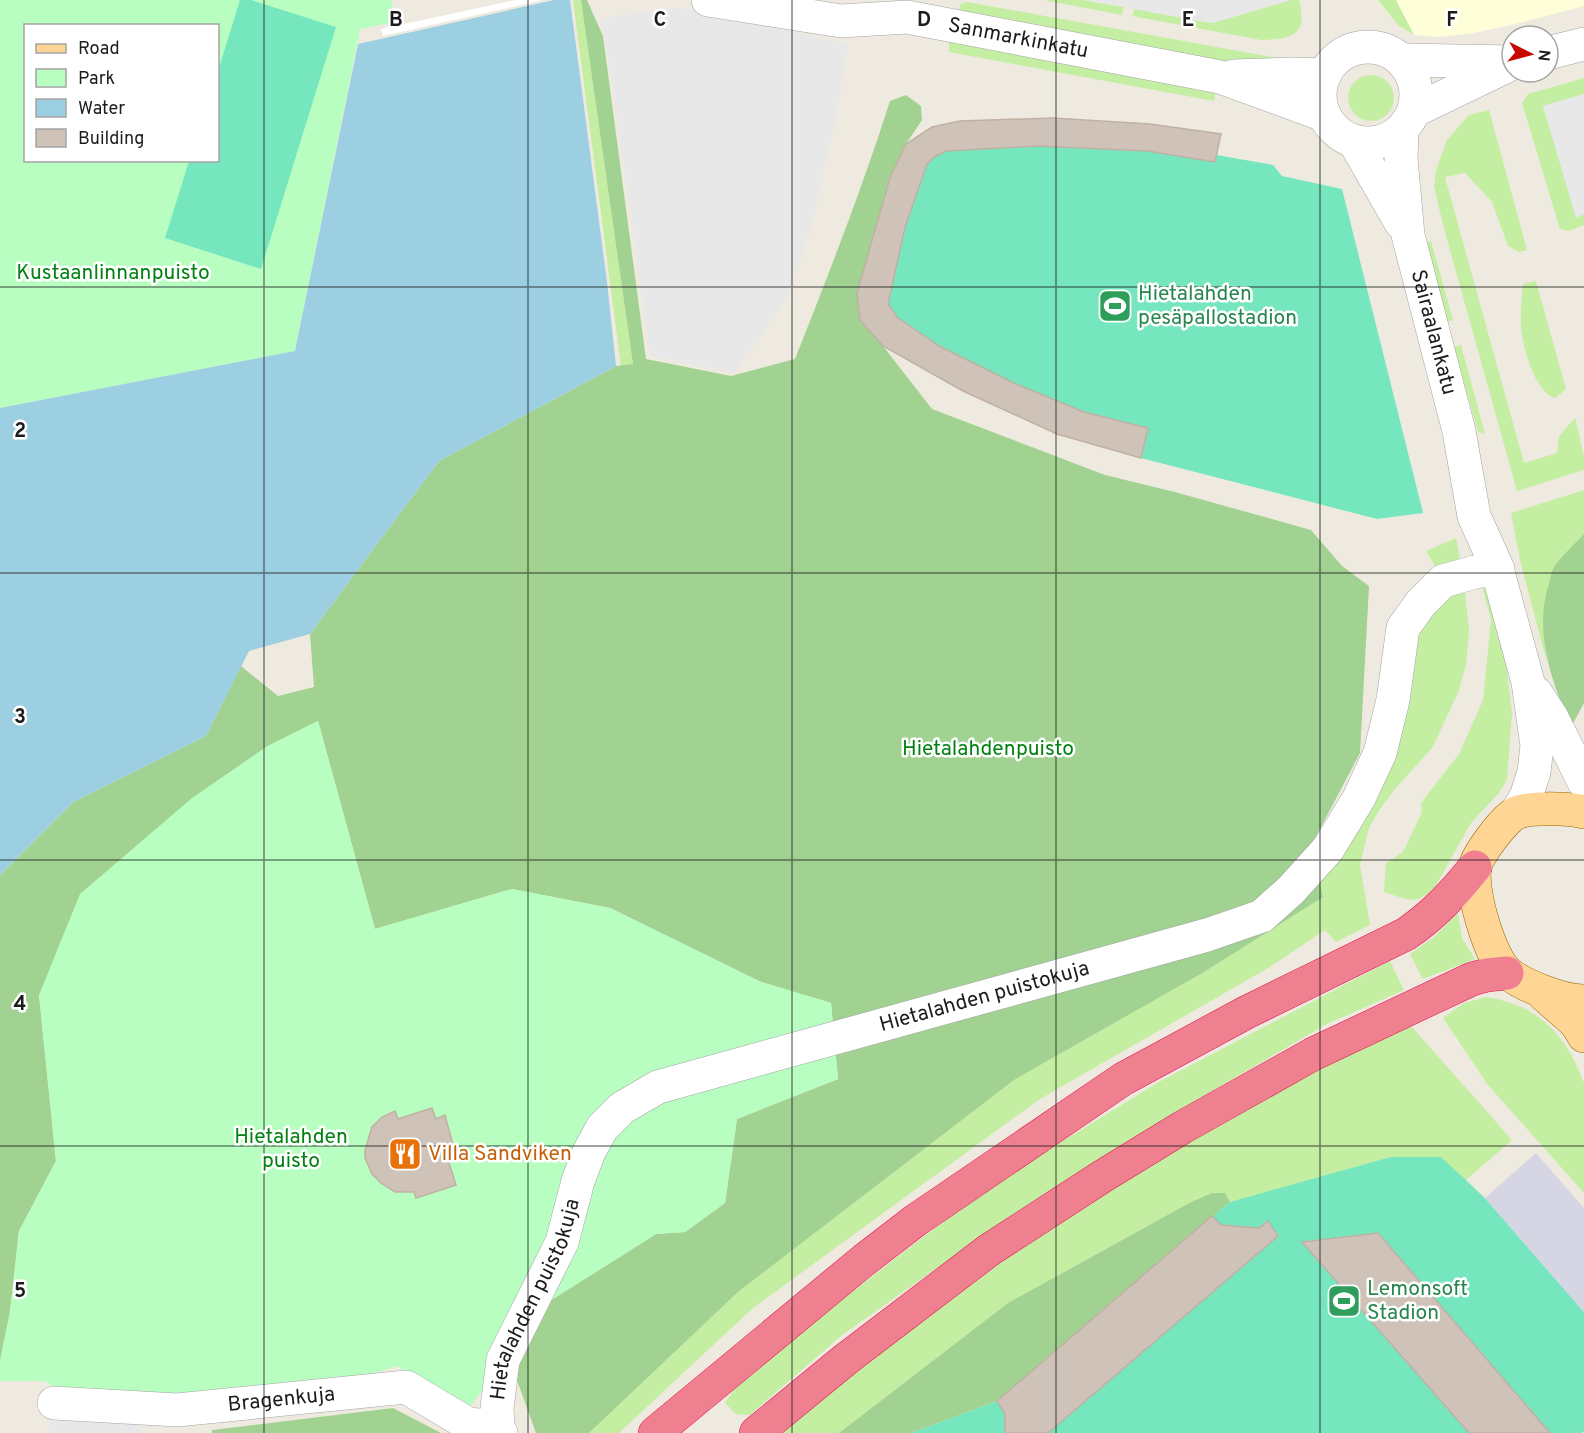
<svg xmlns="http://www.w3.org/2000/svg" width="1584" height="1433" viewBox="0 0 1584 1433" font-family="Overpass,sans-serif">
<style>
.education{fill:#feffd9}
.grass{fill:#c4eea1}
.forest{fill:#a2d291}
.park{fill:#b8fec0;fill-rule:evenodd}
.pitch{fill:#76e6bf}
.parking{fill:#e8e8e8}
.plaza{fill:#d5d5e4}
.water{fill:#9ccfe1}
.pier{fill:#fff}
.building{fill:#cfc3b9;stroke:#c1b1a2;stroke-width:1.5}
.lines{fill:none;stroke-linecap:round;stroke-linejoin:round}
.minor-casing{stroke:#a3a3a3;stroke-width:34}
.major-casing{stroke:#946800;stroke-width:34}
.highway-casing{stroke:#e61454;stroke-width:34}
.minor{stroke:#fff;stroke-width:33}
.major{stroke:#ffd595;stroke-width:33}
.highway{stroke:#ee8090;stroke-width:33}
.grid{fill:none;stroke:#1c1c1c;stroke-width:1.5;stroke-opacity:0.55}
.labels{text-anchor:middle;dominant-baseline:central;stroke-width:5;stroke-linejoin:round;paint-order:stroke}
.street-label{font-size:21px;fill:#1c1c1c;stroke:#fff}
.park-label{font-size:21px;fill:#028211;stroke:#fff}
.leisure-label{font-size:21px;fill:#27864d;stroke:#fff;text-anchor:start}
.food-label{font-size:21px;fill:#c56008;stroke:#fff;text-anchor:start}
.grid-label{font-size:20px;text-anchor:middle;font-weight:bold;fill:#1c1c1c;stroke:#fff;stroke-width:5;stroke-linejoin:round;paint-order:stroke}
</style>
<rect width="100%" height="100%" fill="#efeae0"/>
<path class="education" d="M1378,0H1584V6L1519,23L1474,33L1438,37L1414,35L1398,25Z"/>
<path class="grass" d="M573,0H581L633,364L621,366Z
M1044,0H1084L1124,7L1122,15Z
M1291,0H1299C1308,35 1293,39 1261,40L1132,16L1134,9L1212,23Z
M1378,0H1396L1414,35L1398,25Z
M967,2L1277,58L1282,67L1254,66L1194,58L957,14L961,4Z
M949,42L1216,88L1214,101L949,52Z
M1348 98a23 23 0 1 1 46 0a23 23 0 1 1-46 0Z
M1584,78V94L1543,106L1577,217L1584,214V225L1569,231L1560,229L1522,103L1528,94Z
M1489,110L1527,250L1519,252L1508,246L1492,202L1465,173L1445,177L1524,463L1557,453L1559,436L1575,418L1584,456V470L1517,491L1443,225L1434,186L1436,170L1447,140L1469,115Z
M1431,241L1453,320L1447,322L1425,243Z
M1536,281L1566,389L1555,398C1534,391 1523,347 1521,327C1520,313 1522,298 1523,284Z
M1461,345L1485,434L1478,432L1454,347Z
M1584,490V534L1553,569L1543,626L1547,663L1520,560L1511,513Z
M1456,538L1460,559L1458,564L1444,570L1435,566L1426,551Z
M1489,582L1502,628L1512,713L1507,780L1499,793L1471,823L1435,887C1416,907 1407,899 1384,892L1386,863L1403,852L1422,812L1421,803L1459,754L1483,700L1491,620L1483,590Z
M1459,590L1465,593L1469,631L1466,665L1459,690L1433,747L1395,789L1380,809L1369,828L1360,865L1370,925L1336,942L1325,930L1270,967L1040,1099L753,1308L619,1433H589L738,1292L1014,1080L1204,972L1323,897L1319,880L1427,608Z
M1458,913L1462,938L1475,959L1423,979L1410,954L1434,937Z
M1390,961L1404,990L1327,1024L1165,1118L1022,1208L842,1335L750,1415L736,1414L725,1403L744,1375L987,1188L1157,1083Z
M1486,997C1538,1005 1566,1034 1584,1083V1193L1488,1085L1443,1018L1464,1003Z
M1411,1026L1512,1140L1466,1180L1478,1194L1237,1200L1230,1202L1225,1193H1212L1191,1202L1008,1303L839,1433H780C868,1356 962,1288 1059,1223C1171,1148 1288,1079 1411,1026Z"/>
<path class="forest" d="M581,0H587L603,36L646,359L731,376L795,359C829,273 862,189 890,101L906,95L921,106L922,120L906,144L883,346L932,409L1105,475L1175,492L1311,530L1342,566L1369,586L1360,753L1311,846L1323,897L1204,972L1014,1080L738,1292L589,1433H536L515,1375L545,1304L656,1234L685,1232L725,1203L737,1119L838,1079L831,1003L761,982L610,908L512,889L375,929L318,721L266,747L39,995L56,1161L19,1231L10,1312L0,1361V875L73,802L206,736L241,666L278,696L314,687L310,634L439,461L616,366L633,364Z
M1584,534V703L1571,727C1552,682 1533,632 1549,583C1550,578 1551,573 1553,569C1560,557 1574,545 1584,534Z
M1212,1193H1225L1230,1202L997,1401L911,1433H839L1008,1303L1191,1202Z
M393,1408L441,1433H212V1430Z"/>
<path class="park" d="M0,0H391L396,22L360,29L295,351L0,408ZM26,26H218V160H26Z
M318,721L375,929L512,889L610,908L761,982L831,1003L838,1079L737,1119L725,1203L685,1232L656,1234L545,1304L467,1411L397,1366L363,1377L168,1404L62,1391L44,1381H0V1361L10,1312L19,1231L56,1161L39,995L80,894L192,798L266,747Z"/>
<path class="pitch" d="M240,0H251L336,27L261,269L165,238L189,161L218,160V71Z
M1052,118L1150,124L1221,134L1217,155L1273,165L1282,176L1342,189L1423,513L1377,519L1141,458L1057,434L963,391L883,346L860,320L857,293L890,178L932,127L960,121Z
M1391,1157H1441L1485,1198L1584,1312V1431L1582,1433H911L997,1401L1230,1202Z"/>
<path class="parking" d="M1084,0H1291L1212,23Z
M678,8L848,44L836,118L811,227L786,300L734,373L650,356L621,144L602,18Z
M1584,94V214L1576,218L1543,106Z
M54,1403L144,1408L141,1433H48Z"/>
<path class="plaza" d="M1536,1153L1584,1208V1312L1485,1198Z"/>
<path class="water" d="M554,0H570L607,282L616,366L439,461L310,634L249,651L206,736L73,802L0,875V408L295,351L358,44Z"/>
<path class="pier" d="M516,0H543L383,36L381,29Z"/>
<path class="building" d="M1052,118L1150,124L1221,134L1215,162L1147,151L1038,146L946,151L936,156L927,164L905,227L888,304L897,317L939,346L1018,385L1084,412L1148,428L1141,458L1057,434L963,391L883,346L860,320L857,293L890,178L906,144L932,127L960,121Z
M432,1108L436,1119L445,1115L453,1145L444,1147L456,1185L416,1198L414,1192H395L381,1183L372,1174L365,1158V1150L372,1127L382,1117L395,1111L398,1119Z
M1212,1216L1221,1225L1259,1228L1268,1221L1278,1236L1048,1433H1005V1414L997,1401Z
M1378,1233L1550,1433H1469L1302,1242Z"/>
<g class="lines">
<defs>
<g id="minor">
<path id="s1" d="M708,0L841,21L907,17L1220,77L1324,115"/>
<circle cx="1368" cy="95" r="48"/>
<path d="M1548,53L1584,44"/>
<path d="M1402,60L1512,62"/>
<path d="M1234,76L1290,74L1325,75"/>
<path d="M1414,111L1507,66"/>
<path id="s2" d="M1402,129L1401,159L1408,235L1459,431L1474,516L1496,565L1528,682L1537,746L1534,772L1526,797L1516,813"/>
<path d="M1354,141L1401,223"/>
<path d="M1536,693L1551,716L1584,782"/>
<path id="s3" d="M54,1403L177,1410L406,1387L468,1424L498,1427"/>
<path id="s4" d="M501,1433L498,1427L497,1408L503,1360L562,1242L578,1181L589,1152L602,1128L622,1108L658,1087L1207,935L1262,916L1291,890L1328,849L1359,798L1380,753L1393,700L1403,628L1421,603L1443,581L1475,572L1498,569"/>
</g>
<path id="major" d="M1584,812C1569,808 1530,807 1516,813C1505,818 1477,855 1475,867C1470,889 1490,959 1508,973C1523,986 1564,1001 1584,1001
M1543,994L1576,1023L1584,1036"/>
<path id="highway" d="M655,1433L864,1260L916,1220L1123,1079L1247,1012L1406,934C1435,914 1453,894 1475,867
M756,1433L846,1359L989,1250L1103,1176L1183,1127L1313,1054L1472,979L1487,975L1507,973"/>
</defs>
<use href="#minor" class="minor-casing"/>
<use href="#major" class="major-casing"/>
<use href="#highway" class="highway-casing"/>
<use href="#minor" class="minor"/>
<use href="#major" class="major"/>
<use href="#highway" class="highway"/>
</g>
<path class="grid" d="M264,0V1433M528,0V1433M792,0V1433M1056,0V1433M1320,0V1433M0,287H1584M0,573H1584M0,860H1584M0,1146H1584"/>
<defs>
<symbol id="stadium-square" viewBox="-11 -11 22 22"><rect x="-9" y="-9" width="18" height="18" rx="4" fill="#2e9e5b" stroke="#fff"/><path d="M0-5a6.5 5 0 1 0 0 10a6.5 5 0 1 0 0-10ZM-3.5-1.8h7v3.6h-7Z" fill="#fff"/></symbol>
<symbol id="restaurant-square" viewBox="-11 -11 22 22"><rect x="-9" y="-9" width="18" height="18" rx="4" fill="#e8710a" stroke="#fff"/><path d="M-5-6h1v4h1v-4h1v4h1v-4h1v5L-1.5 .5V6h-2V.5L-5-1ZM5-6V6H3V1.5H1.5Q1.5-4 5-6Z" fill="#fff"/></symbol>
</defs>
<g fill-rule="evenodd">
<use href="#stadium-square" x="1096" y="287" width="38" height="38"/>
<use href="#restaurant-square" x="386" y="1135" width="38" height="38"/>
<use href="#stadium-square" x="1325" y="1282" width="38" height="38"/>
</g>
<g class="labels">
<g class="street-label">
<text stroke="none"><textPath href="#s1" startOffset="314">Sanmarkinkatu</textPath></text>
<text stroke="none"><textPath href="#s2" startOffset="207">Sairaalankatu</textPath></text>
<text stroke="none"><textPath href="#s4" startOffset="736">Hietalahden puistokuja</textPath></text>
<text stroke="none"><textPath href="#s4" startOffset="142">Hietalahden puistokuja</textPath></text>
<text stroke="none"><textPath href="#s3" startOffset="228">Bragenkuja</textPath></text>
</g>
<g class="park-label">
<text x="113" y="273">Kustaanlinnanpuisto</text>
<text x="988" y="749">Hietalahdenpuisto</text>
<text x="291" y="1137">Hietalahden<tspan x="291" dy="24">puisto</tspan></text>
</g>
<g class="leisure-label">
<text x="1138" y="294">Hietalahden<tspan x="1138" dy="24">pesäpallostadion</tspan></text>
<text x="1367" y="1289">Lemonsoft<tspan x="1367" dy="24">Stadion</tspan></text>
</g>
<g class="food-label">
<text x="428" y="1154">Villa Sandviken</text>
</g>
</g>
<g class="grid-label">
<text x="396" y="26">B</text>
<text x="660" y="26">C</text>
<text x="924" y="26">D</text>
<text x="1188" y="26">E</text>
<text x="1452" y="26">F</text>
<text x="20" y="437">2</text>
<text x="20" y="723">3</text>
<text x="20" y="1010">4</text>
<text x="20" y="1297">5</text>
</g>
<rect x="24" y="24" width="195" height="138" fill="#ffffff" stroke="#a4a4a4" stroke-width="1.5"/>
<rect x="36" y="44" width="30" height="9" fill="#ffd595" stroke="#a4a4a4" stroke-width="1.5"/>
<text x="78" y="54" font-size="18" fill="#1c1c1c">Road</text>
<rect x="36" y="69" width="30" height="18" fill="#b8fec0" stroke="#a4a4a4" stroke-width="1.5"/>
<text x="78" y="84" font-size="18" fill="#1c1c1c">Park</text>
<rect x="36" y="99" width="30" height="18" fill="#9ccfe1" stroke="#a4a4a4" stroke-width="1.5"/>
<text x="78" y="114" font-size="18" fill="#1c1c1c">Water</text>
<rect x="36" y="129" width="30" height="18" fill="#cfc3b9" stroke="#a4a4a4" stroke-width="1.5"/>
<text x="78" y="144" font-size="18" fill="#1c1c1c">Building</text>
<g transform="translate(1530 54) rotate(96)"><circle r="28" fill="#ffffff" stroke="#a4a4a4" stroke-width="1.5"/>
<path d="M0-4.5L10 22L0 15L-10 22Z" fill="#c80700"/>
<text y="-9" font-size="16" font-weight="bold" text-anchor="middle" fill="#1c1c1c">N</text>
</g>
</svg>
